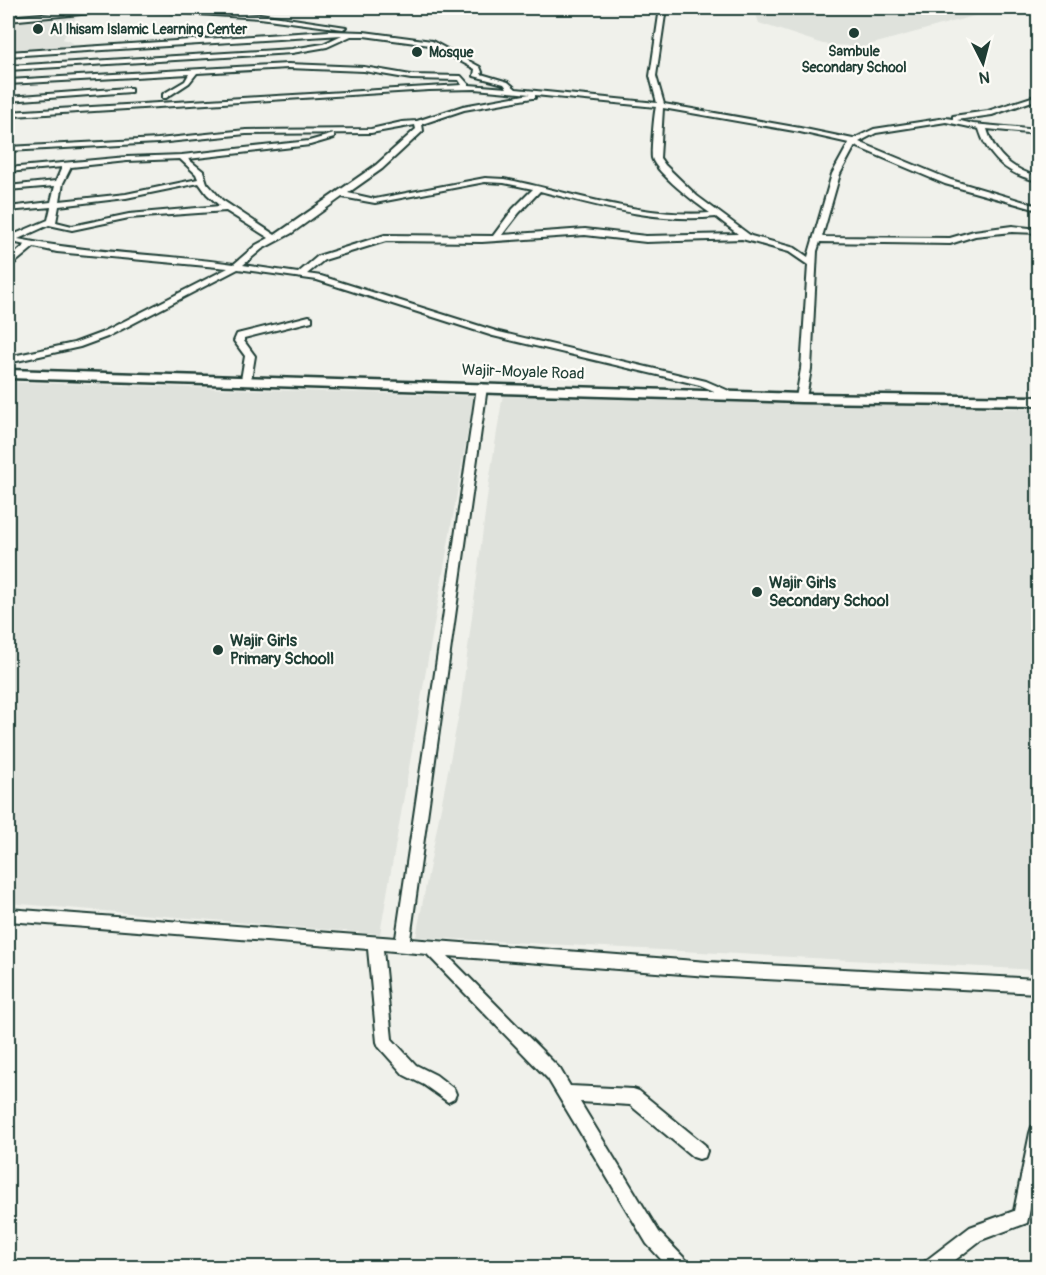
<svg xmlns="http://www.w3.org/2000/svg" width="1046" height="1275" viewBox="0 0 1046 1275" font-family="Pangolin,sans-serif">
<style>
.built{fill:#dfe2dc}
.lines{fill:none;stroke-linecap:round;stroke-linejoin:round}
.minor-casing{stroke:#1f3d34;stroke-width:4}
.major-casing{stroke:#1f3d34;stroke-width:5}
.minor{fill:#fdfcf7;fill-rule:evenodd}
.major{fill:#fdfcf7;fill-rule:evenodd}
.poi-dot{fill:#1f3d34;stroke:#fdfcf7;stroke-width:2}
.labels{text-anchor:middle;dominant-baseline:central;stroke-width:4.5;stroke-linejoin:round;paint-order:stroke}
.far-poi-label{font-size:14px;font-weight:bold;fill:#1f3d34;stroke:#fdfcf7;text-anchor:start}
.street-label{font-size:16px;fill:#1f3d34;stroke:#fdfcf7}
.poi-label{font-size:16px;font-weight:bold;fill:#1f3d34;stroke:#fdfcf7;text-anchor:start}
</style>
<rect width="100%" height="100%" fill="#f0f1eb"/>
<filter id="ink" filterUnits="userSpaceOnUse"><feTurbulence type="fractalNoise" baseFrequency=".0167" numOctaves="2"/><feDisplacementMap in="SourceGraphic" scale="12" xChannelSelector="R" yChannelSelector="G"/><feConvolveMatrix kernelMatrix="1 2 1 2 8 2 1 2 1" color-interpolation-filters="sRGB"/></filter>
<g filter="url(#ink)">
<path class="built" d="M754,8H994L995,10L862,47L823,44L759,23Z
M77,15L63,39L73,43L72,46L8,50V19Z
M8,382L474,396L380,934L8,903Z
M503,394L1038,409V970L416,937L461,703L489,482Z"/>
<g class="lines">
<defs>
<path id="minor" d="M108,8H126L123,10L8,21V17Z
M134,8H159L260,14L346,27L343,29L260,18L137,10Z
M660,8H666L656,76L664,104L800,128L853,139L874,129L946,118L953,119V116L988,111L1038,95V99L992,115L957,120L973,124L1038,130V134L987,129C995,156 1012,169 1038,177V181C1008,175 988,158 979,129L946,122L876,133L859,142L951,180L1038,206V210L945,184L855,146L840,174L822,237L950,238L974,231L1012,226L1038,229V233L1012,232L975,236L950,244L820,242L817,251L811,369L806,398L801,401L796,398L801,369L808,265L789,252L742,239L646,242L585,235L482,242L386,241L324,260L307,274L321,276L499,332L706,381L736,394V398L733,399L700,385L493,336L317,280L238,269L107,337L80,347L8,363V357L74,343L101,333L228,268L57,252L34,247L11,266H8V260L25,245L8,241V237L48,220L51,207L8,211V207L51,202L55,186L8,190V186L56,181L62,167L8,172V168L127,157L182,155L309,141L334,134V138L310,145L188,159L203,171L207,183L222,200L275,235L376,165L416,129L415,125L371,133L246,134L158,143L8,151V147L158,139L246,130L371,129L402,122L417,121L463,106L530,94L475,89L429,90L14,116L12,130L8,132V112L462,85L459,80L411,79L364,71L288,68L197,73L189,83L166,98H163V94L185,81L189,74L8,84V80L288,64L364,67L411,75L461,76L469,85L507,88L504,84L474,76L475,69L430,45L364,36H351L327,47L292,53L8,70V66L292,49L323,44L342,35L8,56V52L329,31L364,32L432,41L480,67L482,72L481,74L508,82L516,89L657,103L650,76ZM535,95L656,107C654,113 651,152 652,158C656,173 697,204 710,213C639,218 572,192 504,179L485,178L375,199L348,193L382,169L423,131L422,124L464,110L532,98H535ZM663,108L800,132L849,143L832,174L808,257L795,248L751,236L697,196L665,165L660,158ZM180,159L196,174L198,179L126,194L60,201L63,183L71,167L127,161ZM485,182L504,183L533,189L513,209L493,236L385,235L318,256L298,273L243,265L262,249L292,233L342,197L375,203ZM199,183L207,194L220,206L129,214L72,226L56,222L59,206L126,198ZM540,191C599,206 655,223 716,217L738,234L646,236L585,229L502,235L519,213ZM226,211L269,238L256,245L234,264C162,254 88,253 18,239L49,225L72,230L129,218Z
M128,88H131V92L8,101V97Z
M309,316L312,317V321L244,338V341L255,356L251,380L249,382H243L241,380L245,356L234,341L237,334Z
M482,384L487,387L410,939L708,962L1038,979V993L708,976L448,956L560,1069L570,1086L633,1089L639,1091L705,1145L707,1151L705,1157L699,1159L693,1157L630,1105L580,1102L659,1232L688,1262L691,1268H669L647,1244L548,1079L427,954L383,950L392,1039L416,1065L436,1075L454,1089L456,1094L454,1099L448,1102L424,1085L404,1075L379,1047L377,1042L368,949L8,921V909L396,938L477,387Z
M1038,1125V1172L1027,1223L981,1240L945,1268H921L924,1262L970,1227L1014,1211L1030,1133L1032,1127Z"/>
<path id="major" d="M8,370L801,394L1038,397V405L801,402L8,378Z"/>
</defs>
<use href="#minor" class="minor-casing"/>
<use href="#major" class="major-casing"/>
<use href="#minor" class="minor"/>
<use href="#major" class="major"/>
</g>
</g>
<g class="poi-dot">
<circle cx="38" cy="29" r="6"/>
<circle cx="854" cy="33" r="6"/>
<circle cx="417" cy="52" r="6"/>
<circle cx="757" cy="592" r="6"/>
<circle cx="218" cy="650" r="6"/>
</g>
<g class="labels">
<g class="far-poi-label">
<text x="50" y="29">Al Ihisam Islamic Learning Center</text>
<text x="854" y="51" text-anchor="middle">Sambule<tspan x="854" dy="16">Secondary School</tspan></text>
<text x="429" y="52">Mosque</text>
</g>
<g class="street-label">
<text transform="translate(523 372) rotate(2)">Wajir-Moyale Road</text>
</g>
<g class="poi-label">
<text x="769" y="583">Wajir Girls<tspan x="769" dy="18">Secondary School</tspan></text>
<text x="230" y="641">Wajir Girls<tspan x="230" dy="18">Primary Schooll</tspan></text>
</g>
</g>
<rect width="1046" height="1275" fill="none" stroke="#fdfcf7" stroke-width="30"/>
<rect x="15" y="15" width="1016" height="1245" fill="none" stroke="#1f3d34" stroke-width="2" filter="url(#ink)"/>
<g transform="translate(983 63) rotate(174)" stroke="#fdfcf7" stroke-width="4.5" paint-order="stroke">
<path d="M0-4.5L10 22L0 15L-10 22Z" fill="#1f3d34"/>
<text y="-9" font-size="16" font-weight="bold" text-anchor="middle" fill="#1f3d34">N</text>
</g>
</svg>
